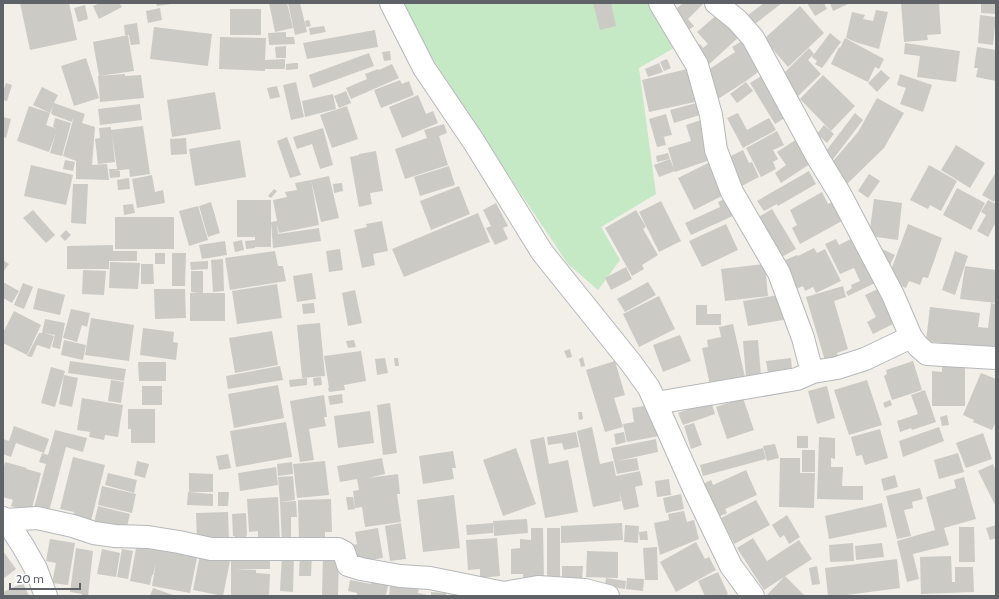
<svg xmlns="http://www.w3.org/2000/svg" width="999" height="599" viewBox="0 0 999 599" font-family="Cabin,sans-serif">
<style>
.green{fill:#c5e8c5}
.building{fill:#cccac5}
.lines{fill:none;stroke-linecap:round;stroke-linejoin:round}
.minor-casing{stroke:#b5b8bc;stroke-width:24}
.minor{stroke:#fff;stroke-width:22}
</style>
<rect width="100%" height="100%" fill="#f1efe8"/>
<path class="green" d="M402,3H652L681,44L639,68L656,194L601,227L620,260L598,290L568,264L480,133L414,29Z"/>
<path class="building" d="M20,3H69L77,40L30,50Z
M100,3H119L122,7L99,19L93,6Z
M156,3H171V4L157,6Z
M269,3H287L293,28L275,32Z
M288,3H300L307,32L295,35Z
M593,3H611L616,26L600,30Z
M683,3H704L688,19L694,26L686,32L670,14Z
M764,3H782L755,24L748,15Z
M807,3H824L827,9L815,16Z
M830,3H848V4L833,11Z
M901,3H939L941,34L927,35L928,40L904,42Z
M981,3H996V14L981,13Z
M85,5L88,19L78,22L74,8Z
M800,6L824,33L788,67L764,39Z
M160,8L162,20L148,23L146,11Z
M230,9H261V35H230Z
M876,10L888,12L879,49L858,43L846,38L852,12L865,15L863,19L873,21Z
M719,13L740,36L705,68L691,53L700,44L703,48L708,44L697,32Z
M980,15L996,17L993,45L978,43Z
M309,20L311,26L306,27L305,21Z
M137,23L140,44L131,45L129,35H125L124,25Z
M324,26L326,32L310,35L309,28Z
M154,27L212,34L208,66L150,59Z
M375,30L378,47L307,59L303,43Z
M286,32V37H294L295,44L269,45L268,33Z
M830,33L841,42L822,68L815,64L817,61L812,57Z
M128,35L134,71L99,76L93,42Z
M220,37L266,38L265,60L285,59V69H265V71L219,69Z
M845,38L884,59L879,69L875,67L868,82L831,64L839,47L840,48Z
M745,39L765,67L746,81L718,99L705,72L735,52L732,47Z
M905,43L960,51L956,82L917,77L920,56L904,54Z
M286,46V58H276L275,47Z
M977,47L996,50V81L976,77L978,68H974Z
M809,48L814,54L808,60L821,74L797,97L779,78Z
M390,51L391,60L384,61L382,52Z
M369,53L374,66L313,88L309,75Z
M86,58L99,98L74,106L61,66Z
M667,59L671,68L664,71L660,62Z
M294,63H298V69L286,70V64Z
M659,63L663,72L648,77L645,69Z
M392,64L399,78L351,99L346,88L367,79L365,74L378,69L379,70Z
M687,69L695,102L649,112L642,80Z
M881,70L890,78L877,92L868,83Z
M125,74V76L141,75L144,98L100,102L98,76Z
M900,74L932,85L923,112L900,104L906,88L897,85Z
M763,75L788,116L775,124L750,83Z
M823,75L855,106L831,131L800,99Z
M400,80L402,84L409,81L414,95L381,108L374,90Z
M296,82L304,117L291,120L283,85Z
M746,82L753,91L737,103L730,94Z
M6,83L12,85L7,101L3,100V91Z
M277,86L280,97L270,99L267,88Z
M42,87L58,95L54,103L85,114L82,123L95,127L92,165L107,164L109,180L76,179V161L63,156L73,120L79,122L73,120V118L72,122L53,115L51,113L53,106L50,113L33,105Z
M346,91L351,103L339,108L334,96Z
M215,92L221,129L172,137L167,100Z
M333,94L336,109L305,117L302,101Z
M418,95L426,114L433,111L438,123L402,138L389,107Z
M877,98L904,113L884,148L845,186L828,167L858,132Z
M700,102L703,114L674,123L670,110Z
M140,104L142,120L100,125L98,109Z
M29,106L50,113L46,125L57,129L53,127L55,118L71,123L62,156L50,153L56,133L49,152L17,141Z
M347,106L358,139L332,148L320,115Z
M738,113L747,130L769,118L776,130L743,148L727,118Z
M855,113L863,120L831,162L823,155Z
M666,114L672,135L658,138L664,137L666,145L657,147L649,119Z
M3,117L11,119L6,138L3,137Z
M704,119L716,158L675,172L668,148L691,141L686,125Z
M444,124L447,133L439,136L448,165L405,179L395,149L427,138L424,130Z
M824,125L834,134L827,143L817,134Z
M143,126L150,174L130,177L129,169L114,171H120V177L110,178L109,169H117L112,135L115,162L98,164L95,139L100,138L99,128L111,127V130Z
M323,128L333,165L320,169L312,144L297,149L293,137Z
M777,131L784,145L773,150L778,159L773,162L776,169L761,177L746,148Z
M287,137L301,175L290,178L277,141Z
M186,138L187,154L171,155L170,139Z
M797,139L813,162L781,183L775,173L786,165L777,152Z
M240,140L246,177L195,186L189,149Z
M956,145L985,163L970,188L941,170Z
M743,150L749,163L752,162L759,177L736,189L721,161Z
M376,151L383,191L370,193L372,204L359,207L350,157L359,155V154Z
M668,153L670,159L657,162L656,156Z
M670,159L675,171L659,177L654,165Z
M65,160L75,162L73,171L63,169Z
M714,160L730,192L694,210L678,178Z
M31,165L73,175L66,205L24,196Z
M929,165L957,181L941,211L930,205L928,209L910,200Z
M449,166L455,185L420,196L414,177Z
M809,171L816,184L778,206L777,204L764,211L757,201Z
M996,172V198L994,202L982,195Z
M869,174L880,181L868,198L858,191Z
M152,175L155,192L163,190L165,203L137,208L132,179Z
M329,176L339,218L321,222L311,180Z
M129,178L130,189L118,190L117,180Z
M311,180L319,225L279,233L277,224L278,234L319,228L321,241L273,248L271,222L277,221L273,200L287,197L285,192L297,190L295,183Z
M342,183L343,191L334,193L333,184Z
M73,184H88L86,224L71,223Z
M459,186L470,214L431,230L420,201Z
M957,188L985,203L971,230L943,215Z
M274,189L277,191L271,198L268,196Z
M822,192L828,204L832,202L842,221L800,244L792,228L797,225L790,210Z
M729,197L737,214L691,235L685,223L720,207L718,202Z
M874,199L902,203L898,240L869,236Z
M237,200H271V247H255V237H237Z
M988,200L996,204V222L988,237L977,231L986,215L981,212Z
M661,201L681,241L659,252L639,212Z
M211,202L220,233L208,237L199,206Z
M496,203L508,226L503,228L508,239L495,245L486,228L491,226L483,210Z
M133,204L135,213L124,215L123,205Z
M198,206L208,240L189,246L179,211Z
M772,209L796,249L780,258L757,218Z
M33,210L55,235L46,243L23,218Z
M636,210L646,227L643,229L658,255L642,265L644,269L632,276L605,228Z
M478,213L490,242L404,277L392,249Z
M115,217H174V249H115Z
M382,221L388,251L373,254L375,265L362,268L354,230L367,227L366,224Z
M726,224L738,250L702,267L689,241Z
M908,224L942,238L928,278L923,277L920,285L909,281L906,288L887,281Z
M66,230L71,235L65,241L60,236Z
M855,237L877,282L848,296L846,292L852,288L851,285L860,281L854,268L840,274L825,244L836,239L839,245Z
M242,240L244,250L235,252L233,242Z
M255,240V248L246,249L245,241Z
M225,241L227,255L202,259L199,245Z
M113,245V251H137V261H109V269H67V246Z
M814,248L817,253L825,249L841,281L816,293L813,287L805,291L803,286L796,289L783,261L797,255L798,256Z
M340,249L343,270L329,272L326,251Z
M882,249L895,255L889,267L876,260Z
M275,251L278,266H283L286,281L230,290L225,258Z
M955,251L968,256L955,295L942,290Z
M155,253H165V264H155Z
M172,253H186L185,286H172Z
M223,259L224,291L213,292L211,260Z
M3,260L9,264L3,272Z
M208,261V269L191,270L190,262Z
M110,262L140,263L138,289L109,288Z
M141,264H153L154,284H141Z
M765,264L768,296L725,301L721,269Z
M965,266L996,270V303L960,299Z
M626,267L632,279L611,290L605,278Z
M83,270L106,271L104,295L82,294Z
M191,271H203V293H225V321H190V293H198L191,292Z
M312,273L316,299L297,302L293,276Z
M3,282L19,291L12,303L3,298Z
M648,282L656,295L625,312L617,299Z
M23,283L33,287L24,309L14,305Z
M277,284L282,318L237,324L232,291Z
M843,286L846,297L834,301L848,349L837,353L840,360L826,364L806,297Z
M38,288L65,295L60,315L33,309Z
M880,288L897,322L873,334L867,322L876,317L865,295Z
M154,289H185L186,318L155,319Z
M355,290L362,323L348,326L342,293Z
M785,294L789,319L748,326L743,301Z
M659,296L675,329L639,347L623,314Z
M314,303L315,313L303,314L302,304Z
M991,303L996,304V350L926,341L930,307L980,313L978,327L988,328Z
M696,305H707V314H721V325H696Z
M71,309L90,313L87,327L82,325L77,342L63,338Z
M14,311L41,325L27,355L3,343V333Z
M91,318L134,325L129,361L85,355Z
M45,319L65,323L60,349L52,347L55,334L54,335L44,333L54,336L50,349L37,345L32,357L27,356L39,333H42Z
M320,323L325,376L302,378L297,325Z
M733,324L745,377L710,385L702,348L708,347L707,340L721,337L719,327Z
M143,328L174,332L173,342L178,343L176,360L140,355Z
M272,331L278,365L235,373L229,338Z
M680,335L691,361L663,372L653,345Z
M64,340L86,345L83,360L61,355Z
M354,340L356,347L348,348L346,341Z
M758,340L761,376L746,377L743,341Z
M570,349L572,357L567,358L564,351Z
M361,351L366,381L344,385L345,390L329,392L328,388H329L324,356Z
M583,357L585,366L581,367L579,359Z
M385,358L388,373L377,375L375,359Z
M394,358H398L399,366H395Z
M791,358L792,370L768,373L766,361Z
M70,361L126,369L124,381L68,373Z
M615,361L625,395L614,398L623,427L605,432L586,370Z
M913,361L922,390L892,400L884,376L887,374L886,370Z
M138,362H166V381H139Z
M280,366L283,380L228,389L226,376Z
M942,366H965V406H932V371L942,372Z
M51,367L65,371L55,407L41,403Z
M981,373L996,379V422L992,430L973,422L974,420L963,415Z
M64,375L78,378L72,407L59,404Z
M321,377L322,385L314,386L313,378Z
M307,378V385L290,387L289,380Z
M111,380L124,382L121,403L108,401Z
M867,380L882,425L849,435L834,390Z
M278,385L284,418L234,428L228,394Z
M142,386H162V405H142Z
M827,386L835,418L817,424L808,391Z
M925,390L936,422L912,430L911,428L900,432L897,421L918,414L911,395Z
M342,394L343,403L330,405L328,396Z
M324,395L327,417H324L326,426L309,429L314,460L300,462L290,401Z
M82,398L123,405L118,437L105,435L104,440L89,437L90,432L77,430Z
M743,398L754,430L727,439L716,407Z
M890,400L892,405L885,408L883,403Z
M711,401L715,414L683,425L678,413Z
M390,403L397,453L383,455L377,405Z
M655,404L665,435L627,442L623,424L634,422L632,408Z
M128,409H155V443H131V429H128Z
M370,411L374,443L338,448L334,416Z
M578,412H582L583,419L579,420Z
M947,415L949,425L942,426L940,417Z
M286,422L292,457L236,467L230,431Z
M694,423L702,445L691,449L684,426Z
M14,426L49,439L44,453L16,443L11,457L3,454V439L9,441Z
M592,427L600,464L613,461L616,476L640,471L643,485L635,487L639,507L624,510L619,490L621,501L593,507L577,431Z
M939,427L944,441L903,457L899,441Z
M880,429L888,458L865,465L862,455L856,456L851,437Z
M55,430L87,438L83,452L66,447L47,519L32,515L46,464L39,462L42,453L48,455Z
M576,432L579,447L564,450L562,443L548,445L547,437Z
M624,432L626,442L616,445L614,434Z
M983,433L992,459L966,468L956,443Z
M797,436H808V448H797Z
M544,437L549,464L568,460L578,512L545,518L530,440Z
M819,437L835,438V459L831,458V467H843L842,486H863V500L817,499Z
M656,439L658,452L617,461L637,458L639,470L617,474L611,448Z
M775,444L779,458L767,461L763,446Z
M516,448L536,504L503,516L483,460Z
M763,448L766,459L703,476L700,465Z
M802,450H815V472H802Z
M453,451L456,468H452L454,479L423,484L419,456Z
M958,453L964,472L939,479L934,460Z
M228,454L231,468L219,470L216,456Z
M73,457L105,465L90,525L72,521L74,512L60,509Z
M382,458L385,474L368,478L398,474L400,494H397L401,522L365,527L362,507L355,508L353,491L359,490L357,479L340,482L337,466Z
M780,458H800V473H815L814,508L779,507Z
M137,461L149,464L145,478L134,475Z
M325,461L329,495L297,498L293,464Z
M5,462L27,468L26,469L41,473L31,512L11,506L13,500L3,497V471Z
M292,462L293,474L278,476L277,464Z
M993,464L996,471V507L978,471Z
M276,467L278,485L240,491L238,473Z
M746,470L757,495L725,509L727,513L718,517L703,484L711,480L713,485Z
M108,473L137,480L134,493L105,485Z
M189,473L213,474V492H189Z
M895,475L898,487L884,491L881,479Z
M293,476L295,500L280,502L278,477Z
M964,477L976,519L944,528L949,545L913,554L919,579L907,582L897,541L935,530L926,497L956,488L954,480Z
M669,479L671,495L657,497L655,481Z
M102,486L136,494L132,513L98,505Z
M920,488L923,499L912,502L913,508L904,510L911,536L897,539L886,496Z
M188,492L213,494V506L187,505Z
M218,492H229L228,506H218Z
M681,494L684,509L666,513L663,498Z
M454,495L460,548L423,552L417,500Z
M278,497L280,542L269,543V537L258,538V531L249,532L247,499Z
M346,497H353L355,509L348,510Z
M331,499L332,532H325V540L299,541L298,500Z
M756,500L770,525L734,544L721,518Z
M296,501L297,517H291V541L282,542L280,502Z
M882,503L887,527L829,539L825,516Z
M98,506L130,514L126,531L94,523Z
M684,511L687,522L694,520L699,539L660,555L654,523L669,520L668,514Z
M228,512L229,540H197L196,513Z
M246,513L247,536L246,535V540H235V536H233L232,514Z
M787,515L800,537L789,544L784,535L780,538L772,525Z
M527,519L528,533L494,536L493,521Z
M401,523L406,559L390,561L385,526Z
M493,523V533L467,535L466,525Z
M622,523L623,540L561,543V526Z
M625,525L639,526L638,543L624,542Z
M996,525V538L990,540L986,528Z
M959,527H974L975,562H959Z
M378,528L383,558L355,562L352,545L357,544L355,532Z
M531,528H543L544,579H523V574H511V549L520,548V539L531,540Z
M547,528H560V577H547Z
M647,531L648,540H640L639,532Z
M497,538L500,576L480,578V569L468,570L466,540Z
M753,538L767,561L799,540L812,559L764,590L737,548Z
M50,539L75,543L68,585L52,583L56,563L46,561Z
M696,542L705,559L709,557L716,570L676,592L660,562Z
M137,543L198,553L190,593L152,586L156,563L153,575H152L150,585L130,581Z
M853,543L854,561L830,562L829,545Z
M882,543L884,557L856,560L855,546Z
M657,547L658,580H645L643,548Z
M76,548L93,551L88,596H81L82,594L70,592Z
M102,549L120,553L116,577L97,574Z
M122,549L133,551L128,579L117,577Z
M3,551L16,569L3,579Z
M587,551L618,552V578L586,577Z
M300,552H312L311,576H299Z
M231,553H270V569H235L256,570V573L270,574L269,596H231Z
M200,555L230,561L223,596L193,590Z
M323,555H339L338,596L322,595Z
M282,556L294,557L293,592L280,591Z
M951,556L952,582H955V567H973L974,592L921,594L920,557Z
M897,559L900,588L839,596H828L825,568Z
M562,566H583L582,582L562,581Z
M817,566L820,584L812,585L809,568Z
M718,572L728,594L724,596H705L698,581Z
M391,576L420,580L418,593L427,595L426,596H389Z
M785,576L805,596H766Z
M373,577L389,580L386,596H357V593L348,591L350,580L371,584Z
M606,578L626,581L625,589L605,586Z
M627,578L644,579L643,591L626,589Z
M23,583L29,596H3V592Z
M153,588L176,596H150Z
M431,592L446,593V596H431Z"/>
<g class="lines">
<defs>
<path id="minor" d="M391,3L424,68L474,142L542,252L631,363L649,388L695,491L731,566L753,596
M660,3L697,65L711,115L716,150L732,192L779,273L803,338L809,361L813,372L837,368L865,359L911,337
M716,3L737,20L753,38L818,158L840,194L893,295L911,337L918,346L927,354L996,358
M656,403L797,379L813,372
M3,518L6,520L23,546L36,569L46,596
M6,520L37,518L73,526L94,533L115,536L148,537L179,542L211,549H338L344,552L348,565L361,569L400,576L430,578L504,593L538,587L585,590L608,596"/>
</defs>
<use href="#minor" class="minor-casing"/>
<use href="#minor" class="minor"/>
</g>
<rect width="999" height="599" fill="none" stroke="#5f6368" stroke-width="8"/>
<path d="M10 583v6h70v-6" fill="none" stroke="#5f6368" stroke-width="2"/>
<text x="16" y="583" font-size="12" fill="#5f6368" stroke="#ffffff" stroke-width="3" paint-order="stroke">20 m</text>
</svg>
